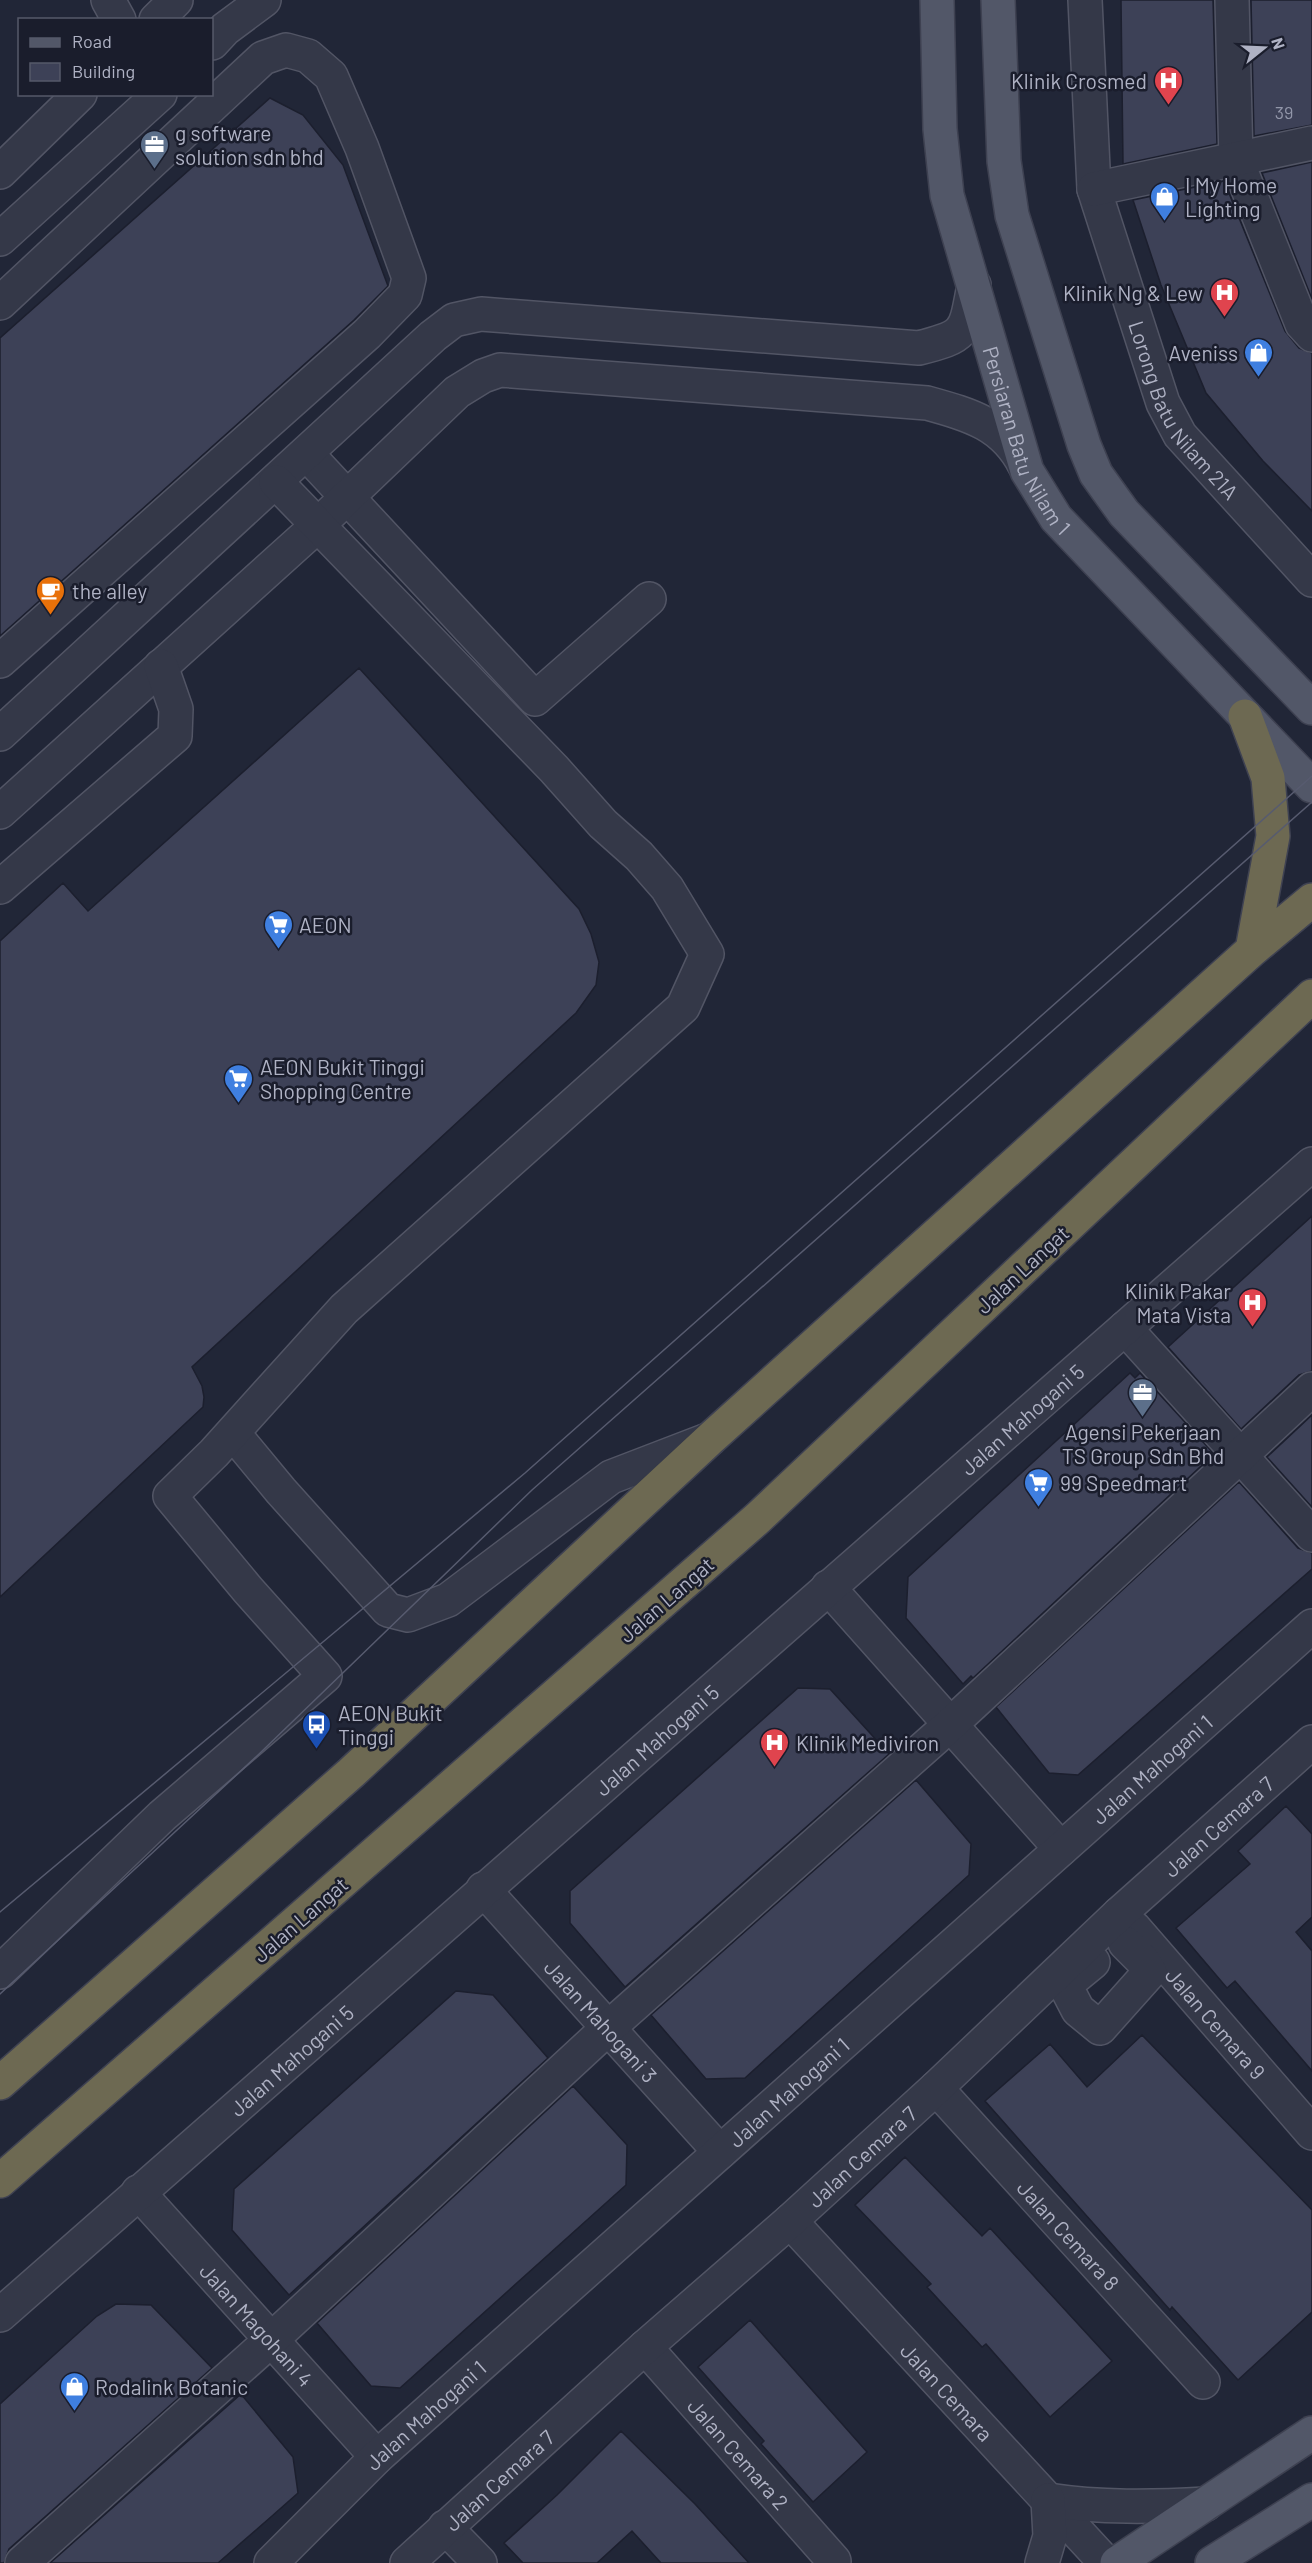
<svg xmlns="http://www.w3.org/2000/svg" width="1312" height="2563" viewBox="0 0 1312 2563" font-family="Barlow,sans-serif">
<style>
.building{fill:#3d4157;stroke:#1c1f2e;stroke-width:1.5}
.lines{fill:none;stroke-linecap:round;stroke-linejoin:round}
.minor-casing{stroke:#525565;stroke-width:36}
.major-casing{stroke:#3e4151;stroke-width:36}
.highway-casing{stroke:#3f4252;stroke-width:36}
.minor{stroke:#343848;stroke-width:33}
.major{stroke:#525768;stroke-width:33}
.highway{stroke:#6d6952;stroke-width:33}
.tram{stroke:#575b6f;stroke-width:1.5}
.labels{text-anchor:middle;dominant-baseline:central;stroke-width:5;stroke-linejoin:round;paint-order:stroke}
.number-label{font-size:18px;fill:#9296a9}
.poi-label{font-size:21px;fill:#afb2c4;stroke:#1a1d2c;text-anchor:start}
.street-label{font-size:21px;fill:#afb2c4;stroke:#1a1d2c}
</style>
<rect width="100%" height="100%" fill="#212637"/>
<path class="building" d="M1121,0H1213L1217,144L1123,164Z
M1251,0H1312V125L1254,136Z
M270,98L303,115L343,165L388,286L354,320L0,636V338Z
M1312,162V299L1262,173Z
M1224,181L1285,331L1299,348L1312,353V511L1263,461L1206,393L1161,285L1133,200Z
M359,668L579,909L591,934L599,962L596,985L576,1013L192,1367L202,1386L204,1397L203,1407L0,1597V941L63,883L88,911Z
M1312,1216V1371L1299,1375L1241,1429L1168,1347Z
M1130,1373L1135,1378L1140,1373L1214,1454L973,1678L971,1676L963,1684L906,1618L908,1577Z
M1312,1415V1507L1267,1457Z
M1239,1482L1298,1548L1312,1553V1569L1078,1775L1049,1773L996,1707Z
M798,1688L830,1689L889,1754L625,1987L570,1923V1891Z
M916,1780L971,1844L969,1875L745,2078L706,2079L651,2015Z
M1286,1806L1312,1834V1917L1296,1932L1312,1951V2071L1235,1981L1227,1988L1176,1928L1250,1864L1238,1851Z
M456,1991L493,1995L548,2058L289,2295L232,2230L234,2189Z
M1142,2035L1312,2210V2312L1238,2380L1172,2307L1170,2310L985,2101L1050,2044L1087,2087Z
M573,2086L627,2145L626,2185L400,2388L371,2386L317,2323Z
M905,2157L982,2236L990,2228L1112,2361L1050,2417L986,2344L982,2347L927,2287L931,2284L855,2205Z
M116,2304L151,2305L212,2368L9,2549L4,2563H0V2404L97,2316Z
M750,2320L867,2452L813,2502L761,2444L764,2441L698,2367Z
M241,2394L293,2457L298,2493L272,2516L218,2563H50Z
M621,2431L695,2504L749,2563H661L632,2531L597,2563H523L504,2543L557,2495Z"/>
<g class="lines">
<defs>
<g id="minor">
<path d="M108,0L119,20"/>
<path id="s1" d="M1085,0L1094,189L1163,403L1180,435L1312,580"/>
<path d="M1232,0L1236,159L1302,324L1312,335"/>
<path d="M156,20L176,0"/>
<path d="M212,43L225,29L264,0"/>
<path d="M0,172L80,94"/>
<path d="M1094,189L1312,143"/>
<path d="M0,239L160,94"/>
<path d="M0,303L263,58L286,50L308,56L331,76L362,148L409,278L405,295L367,334L0,661"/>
<path d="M307,454L535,699L649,599"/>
<path d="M0,734L433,336L454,320L481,314L919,348C967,336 965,333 974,285"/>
<path d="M0,812L317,526L457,392L483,376L500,370L927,403C970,415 1004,424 1025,466"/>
<path d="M0,887L175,736L176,709L161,666"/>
<path d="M1125,1328L1312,1535"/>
<path d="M233,1433L281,1491L388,1610L408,1615L448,1600L611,1477L710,1439"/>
<path d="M828,1587L1061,1849"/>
<path id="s2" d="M483,1889L720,2152"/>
<path id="s3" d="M1119,1914L1135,1929L1312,2133"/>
<path d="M1093,1962L1065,1985L1078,2010L1100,2028L1150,1972L1143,1961L1125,1943"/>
<path d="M0,1972L162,1816L325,1676L248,1590L170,1496L214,1453L344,1309L683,1007L707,954L667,888L639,856L603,824L554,769L276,482"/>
<path id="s4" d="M936,2088L1203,2382"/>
<path id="s5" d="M138,2192L377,2457"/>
<path id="s6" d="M790,2221L1106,2563"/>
<path id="s7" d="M0,2315L1312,1164"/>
<path id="s8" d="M645,2347L834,2561"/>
<path d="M1048,2500C1101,2508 1152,2507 1206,2504"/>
<path d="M445,2527L480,2563"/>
<path d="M22,2563L271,2340L608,2028L951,1724L1312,1389"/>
<path id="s9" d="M271,2563L377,2457L1312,1626"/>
<path id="s10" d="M407,2563L645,2347L790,2221L936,2088L1119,1914L1312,1742"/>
<path d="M1042,2563L1050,2536L1048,2500"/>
</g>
<g id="major">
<path id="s11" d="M937,0L940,129L947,195L1027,471L1056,518L1312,786"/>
<path d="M998,0L1004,161L1012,215L1084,445L1096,474L1124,513L1312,708"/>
<path d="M1117,2563L1312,2433"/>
<path d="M1212,2563L1312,2500"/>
</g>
<path id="highway" d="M1245,716L1268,778L1273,836L1252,950
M0,2083L351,1773L710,1439L1252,950L1312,900
M0,2181L758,1518L1312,996"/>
</defs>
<use href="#minor" class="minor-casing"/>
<use href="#major" class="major-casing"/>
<use href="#highway" class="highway-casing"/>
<use href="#minor" class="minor"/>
<use href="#major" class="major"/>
<use href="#highway" class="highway"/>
<path class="tram" d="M0,1912L525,1473L1312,776
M0,1994L258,1755L532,1490L1312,802"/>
</g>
<defs>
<symbol id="hospital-pin" viewBox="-11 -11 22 30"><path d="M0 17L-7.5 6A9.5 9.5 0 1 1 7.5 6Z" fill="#e0444e" stroke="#1a1d2c"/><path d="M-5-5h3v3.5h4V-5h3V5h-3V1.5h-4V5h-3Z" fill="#fff"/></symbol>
<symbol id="office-pin" viewBox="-11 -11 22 30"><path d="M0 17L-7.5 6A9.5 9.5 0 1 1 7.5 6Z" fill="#5c6f8a" stroke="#1a1d2c"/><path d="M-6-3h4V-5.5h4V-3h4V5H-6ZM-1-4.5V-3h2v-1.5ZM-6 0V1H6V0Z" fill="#fff"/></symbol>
<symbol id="shop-pin" viewBox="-11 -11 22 30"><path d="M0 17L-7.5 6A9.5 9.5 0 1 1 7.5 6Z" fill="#3f7fe0" stroke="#1a1d2c"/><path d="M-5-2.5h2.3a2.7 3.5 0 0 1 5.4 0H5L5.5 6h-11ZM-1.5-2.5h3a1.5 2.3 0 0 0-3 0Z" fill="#fff"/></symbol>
<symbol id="cafe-pin" viewBox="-11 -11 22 30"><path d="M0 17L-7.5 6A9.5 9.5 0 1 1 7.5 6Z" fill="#e8710a" stroke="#1a1d2c"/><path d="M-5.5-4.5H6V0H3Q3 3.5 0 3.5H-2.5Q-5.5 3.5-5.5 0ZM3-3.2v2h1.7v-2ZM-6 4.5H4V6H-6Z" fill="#fff"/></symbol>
<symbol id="supermarket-pin" viewBox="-11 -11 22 30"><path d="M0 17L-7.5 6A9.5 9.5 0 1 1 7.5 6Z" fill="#3f7fe0" stroke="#1a1d2c"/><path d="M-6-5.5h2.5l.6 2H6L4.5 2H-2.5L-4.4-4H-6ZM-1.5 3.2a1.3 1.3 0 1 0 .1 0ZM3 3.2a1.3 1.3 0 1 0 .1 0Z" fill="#fff"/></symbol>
<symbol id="bus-pin" viewBox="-11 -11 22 30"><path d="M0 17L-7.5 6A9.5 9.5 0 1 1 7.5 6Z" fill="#1a4fb4" stroke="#1a1d2c"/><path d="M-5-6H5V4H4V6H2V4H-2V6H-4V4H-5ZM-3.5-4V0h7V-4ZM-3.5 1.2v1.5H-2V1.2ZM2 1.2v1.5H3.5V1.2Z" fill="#fff"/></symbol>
</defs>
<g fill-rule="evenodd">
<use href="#hospital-pin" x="1152" y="64" width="33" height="45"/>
<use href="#office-pin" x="138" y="128" width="33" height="45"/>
<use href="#shop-pin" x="1148" y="180" width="33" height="45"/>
<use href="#hospital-pin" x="1208" y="276" width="33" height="45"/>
<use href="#shop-pin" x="1242" y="336" width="33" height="45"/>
<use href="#cafe-pin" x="34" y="574" width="33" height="45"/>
<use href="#supermarket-pin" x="262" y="908" width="33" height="45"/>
<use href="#supermarket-pin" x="222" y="1062" width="33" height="45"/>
<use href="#hospital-pin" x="1236" y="1286" width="33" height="45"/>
<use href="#office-pin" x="1126" y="1376" width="33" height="45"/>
<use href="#supermarket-pin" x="1022" y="1466" width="33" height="45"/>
<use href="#bus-pin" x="300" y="1708" width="33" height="45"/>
<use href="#hospital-pin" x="758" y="1726" width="33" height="45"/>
<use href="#shop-pin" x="58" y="2370" width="33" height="45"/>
</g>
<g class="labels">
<g class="number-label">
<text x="1284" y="112">39</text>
</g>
<g class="poi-label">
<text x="1147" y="80" text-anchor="end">Klinik Crosmed</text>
<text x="175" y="132">g software<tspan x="175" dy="24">solution sdn bhd</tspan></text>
<text x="1185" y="184">I My Home<tspan x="1185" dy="24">Lighting</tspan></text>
<text x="1203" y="292" text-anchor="end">Klinik Ng &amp; Lew</text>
<text x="1238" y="352" text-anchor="end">Aveniss</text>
<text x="72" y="590">the alley</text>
<text x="299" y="924">AEON</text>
<text x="260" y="1066">AEON Bukit Tinggi<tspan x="260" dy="24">Shopping Centre</tspan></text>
<text x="1231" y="1290" text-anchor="end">Klinik Pakar<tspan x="1231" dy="24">Mata Vista</tspan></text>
<text x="1143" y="1431" text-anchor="middle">Agensi Pekerjaan<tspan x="1143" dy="24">TS Group Sdn Bhd</tspan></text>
<text x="1060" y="1482">99 Speedmart</text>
<text x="338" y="1712">AEON Bukit<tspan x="338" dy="24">Tinggi</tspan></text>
<text x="796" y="1742">Klinik Mediviron</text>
<text x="95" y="2386">Rodalink Botanic</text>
</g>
<g class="street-label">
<text stroke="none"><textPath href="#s1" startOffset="430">Lorong Batu Nilam 21A</textPath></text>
<text stroke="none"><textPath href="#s11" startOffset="454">Persiaran Batu Nilam 1</textPath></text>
<text transform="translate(1022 1269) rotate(-43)">Jalan Langat</text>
<text stroke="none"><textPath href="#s7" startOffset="1359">Jalan Mahogani 5</textPath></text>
<text transform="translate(666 1599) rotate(-41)">Jalan Langat</text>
<text stroke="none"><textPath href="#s7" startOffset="873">Jalan Mahogani 5</textPath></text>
<text stroke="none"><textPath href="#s9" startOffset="1186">Jalan Mahogani 1</textPath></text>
<text stroke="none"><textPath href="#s10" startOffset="1096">Jalan Cemara 7</textPath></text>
<text transform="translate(300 1919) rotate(-41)">Jalan Langat</text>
<text stroke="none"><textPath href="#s2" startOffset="177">Jalan Mahogani 3</textPath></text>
<text stroke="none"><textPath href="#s3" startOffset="146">Jalan Cemara 9</textPath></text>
<text stroke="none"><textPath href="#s7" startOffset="387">Jalan Mahogani 5</textPath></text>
<text stroke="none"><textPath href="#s9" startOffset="700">Jalan Mahogani 1</textPath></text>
<text stroke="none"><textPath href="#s10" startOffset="610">Jalan Cemara 7</textPath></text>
<text stroke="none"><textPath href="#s4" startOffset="198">Jalan Cemara 8</textPath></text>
<text stroke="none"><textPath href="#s5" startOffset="178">Jalan Magohani 4</textPath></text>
<text stroke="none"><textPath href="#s6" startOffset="232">Jalan Cemara</textPath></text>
<text stroke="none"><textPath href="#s9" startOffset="214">Jalan Mahogani 1</textPath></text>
<text stroke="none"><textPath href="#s8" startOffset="142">Jalan Cemara 2</textPath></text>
<text stroke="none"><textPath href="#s10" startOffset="124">Jalan Cemara 7</textPath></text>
</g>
</g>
<rect x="18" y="18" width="195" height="78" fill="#1a1d2c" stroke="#565969" stroke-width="1.5"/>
<rect x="30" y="38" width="30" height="9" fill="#525768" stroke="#565969" stroke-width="1.5"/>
<text x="72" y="48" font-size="18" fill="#afb2c4">Road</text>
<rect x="30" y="63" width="30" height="18" fill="#3d4157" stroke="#565969" stroke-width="1.5"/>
<text x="72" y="78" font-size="18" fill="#afb2c4">Building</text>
<g transform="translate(1264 48) rotate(72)" stroke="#1a1d2c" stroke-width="4.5" paint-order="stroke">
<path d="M0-4.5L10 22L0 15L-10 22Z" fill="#afb2c4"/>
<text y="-9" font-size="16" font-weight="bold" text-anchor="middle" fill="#afb2c4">N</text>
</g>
</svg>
